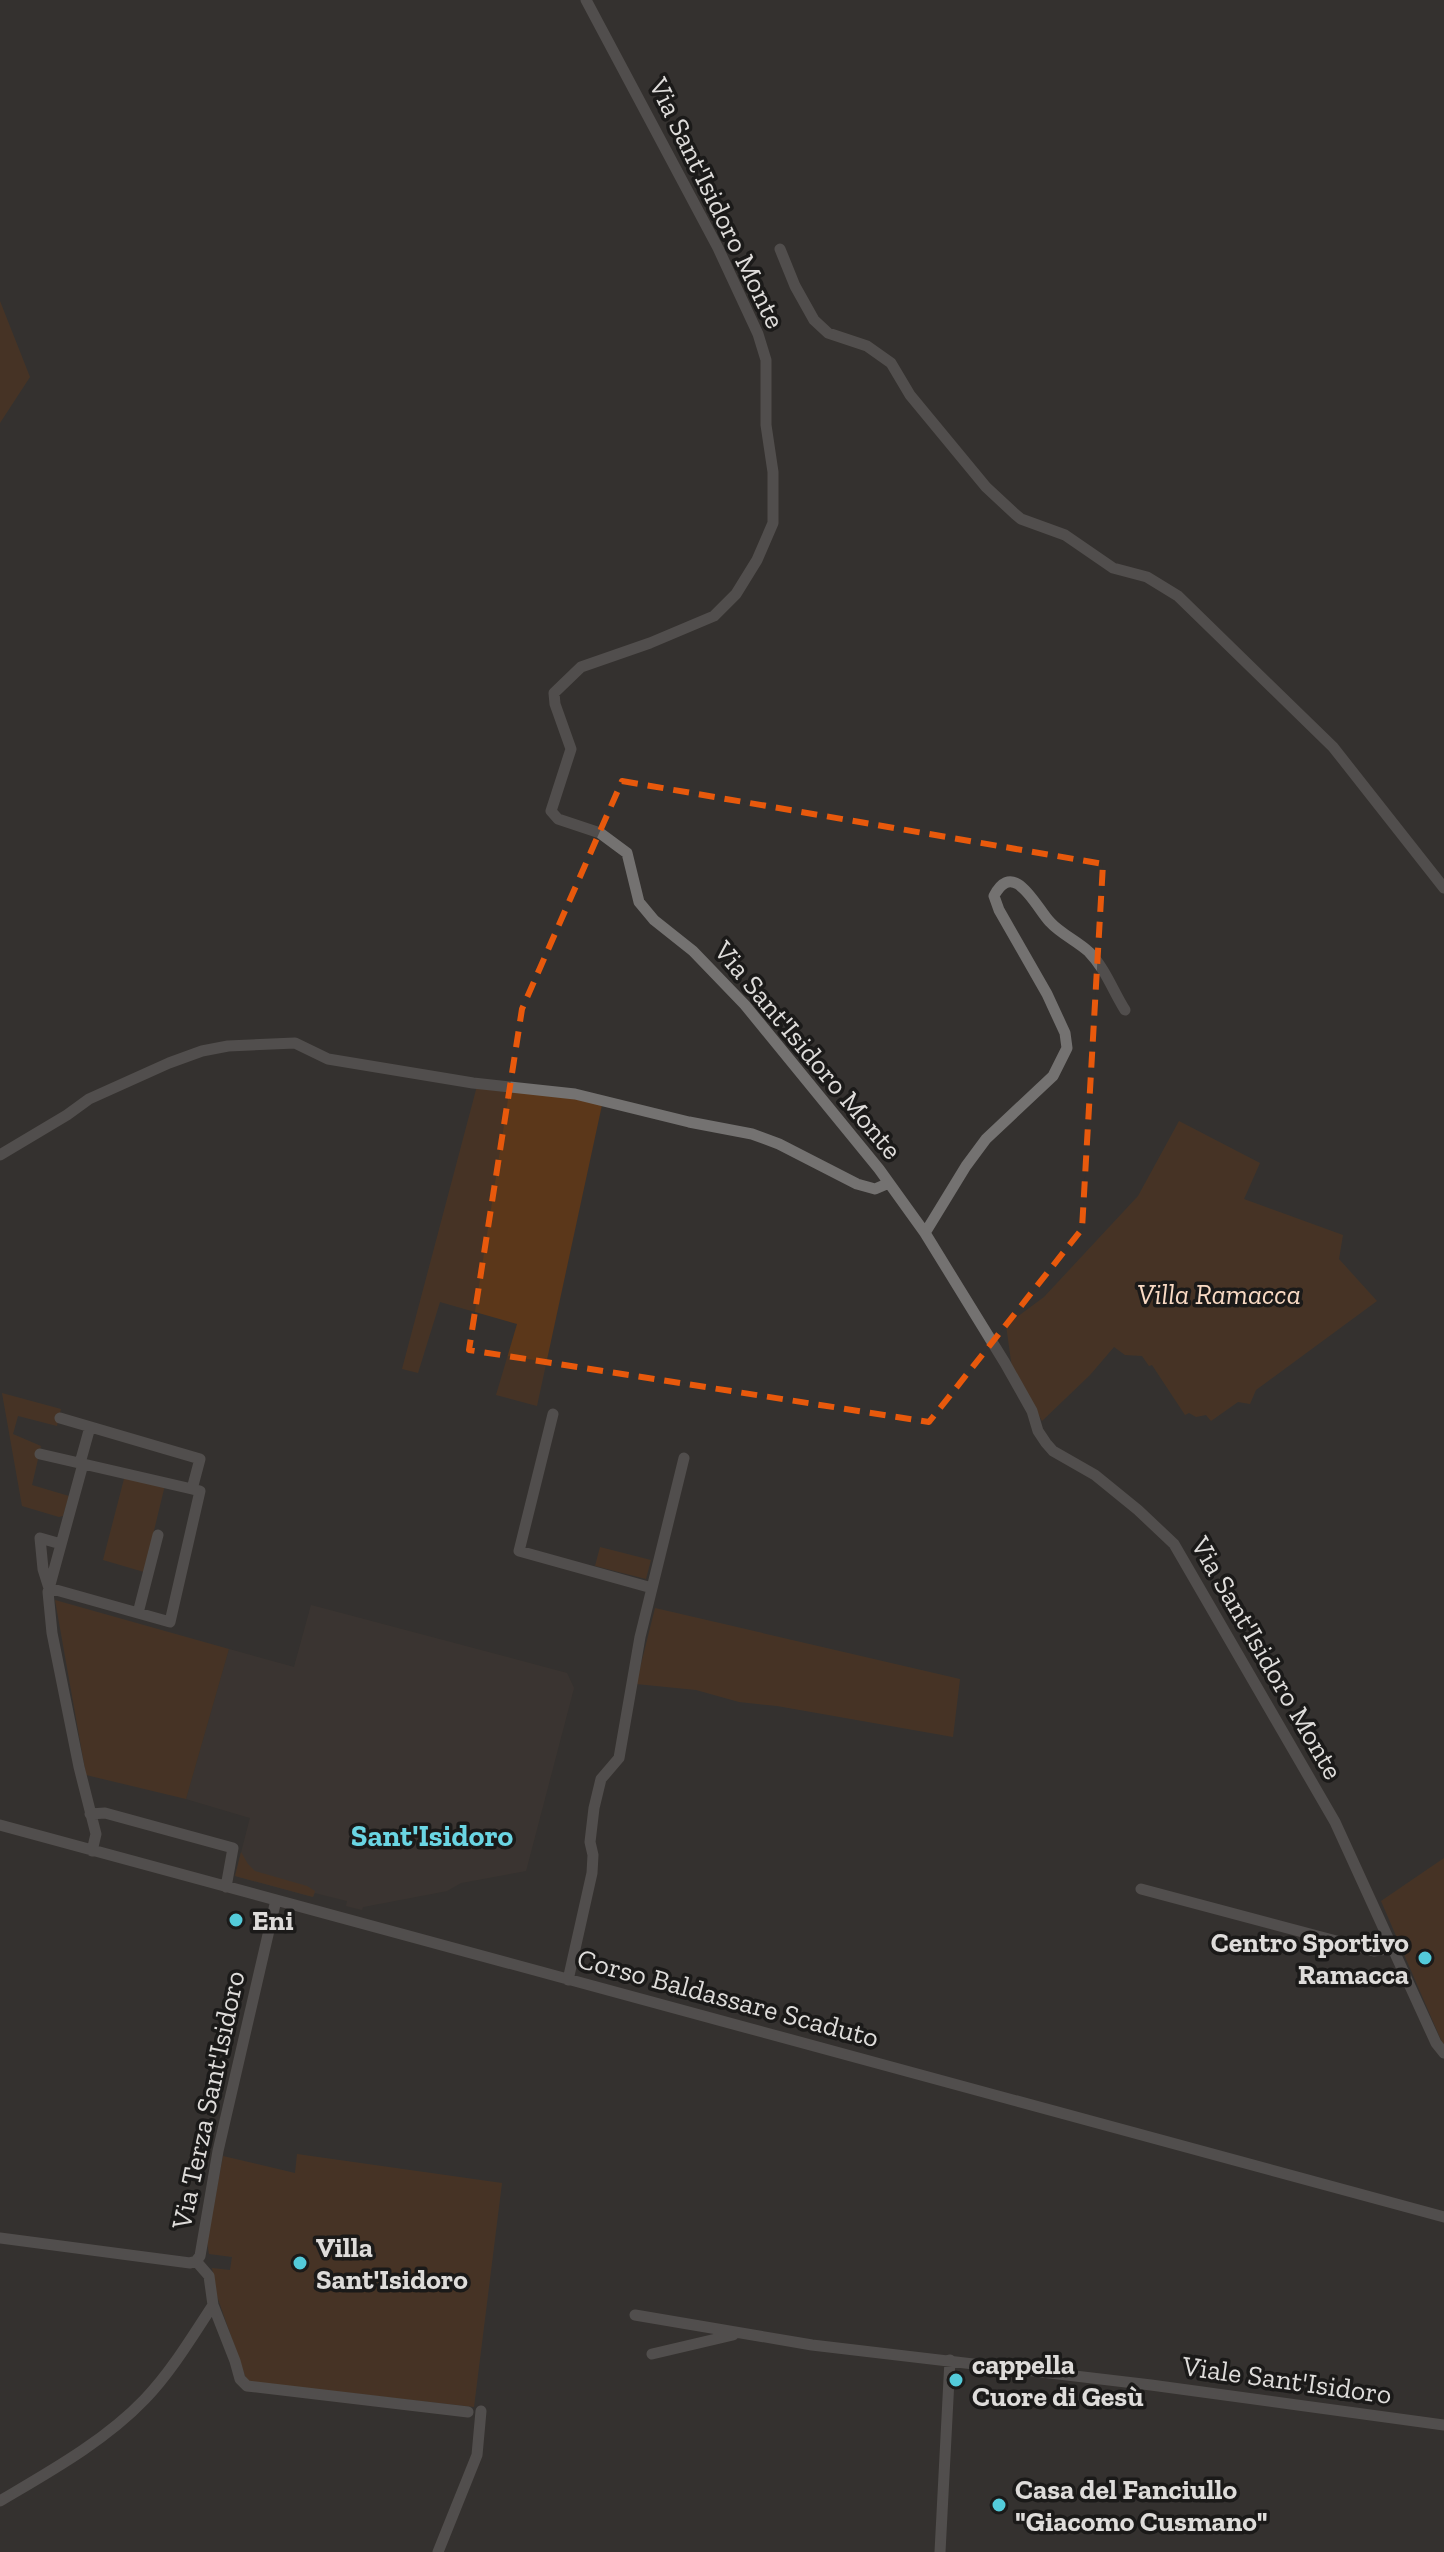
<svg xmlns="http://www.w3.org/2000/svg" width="1444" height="2552" viewBox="0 0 1444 2552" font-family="'Zilla Slab',serif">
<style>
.built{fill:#423933}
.green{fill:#5b371a}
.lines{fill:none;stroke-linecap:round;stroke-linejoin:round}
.minor{stroke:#747271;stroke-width:11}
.marked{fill:none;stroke:#e8590c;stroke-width:6;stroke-dasharray:16 10;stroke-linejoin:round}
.poi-dot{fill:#53cbda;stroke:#1b1a19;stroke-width:3}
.labels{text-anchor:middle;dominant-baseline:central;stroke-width:7;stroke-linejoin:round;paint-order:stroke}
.street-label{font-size:28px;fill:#dedcda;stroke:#1b1a19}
.park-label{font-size:28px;font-style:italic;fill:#f9dac4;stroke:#1b1a19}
.poi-label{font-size:28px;font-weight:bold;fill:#dedcda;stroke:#1b1a19;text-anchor:start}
.neighbourhood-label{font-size:30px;font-weight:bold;fill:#6ad5e3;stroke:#1b1a19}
</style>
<rect width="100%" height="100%" fill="#34312f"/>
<path class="built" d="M311,1605L567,1673L574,1688L526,1871L461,1883L447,1891L363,1907L362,1910L346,1906L347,1901L315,1893L313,1897L235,1876L250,1818L186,1799L229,1649L294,1667Z"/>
<path class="green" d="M0,301L30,377L0,423Z
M477,1086L547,1092L602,1105L537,1406L496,1395L517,1324L440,1302L418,1373L402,1369Z
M1179,1121L1260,1163L1244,1199L1343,1235L1339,1259L1377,1301L1256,1390L1250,1404L1238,1402L1211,1421L1206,1415L1196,1417L1189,1413L1185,1415L1152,1365L1149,1366L1142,1356L1125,1355L1114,1347L1090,1375L1042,1421L1012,1368L1006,1325L1044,1297L1138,1196Z
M2,1393L61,1409L57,1426L18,1416L13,1434L41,1446L32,1485L69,1496L63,1516L59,1517L22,1506Z
M125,1475L165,1485L144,1572L103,1560Z
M600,1547L651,1560L646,1579L595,1566Z
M55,1600L229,1649L186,1799L86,1775Z
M655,1608L960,1679L953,1737L777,1706L739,1702L696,1690L636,1684Z
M241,1852L248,1864L255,1871L307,1886L315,1891L313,1897L235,1876Z
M1444,1858V2047L1381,1901Z
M297,2154L502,2183L474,2407L252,2382L246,2379L217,2296L212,2268L230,2270L232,2257L209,2254L207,2242L223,2156L295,2173Z"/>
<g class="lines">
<path class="minor" d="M586,0L718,248L758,334L766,360V425L773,472V523L757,560L736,594L714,616L650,643L581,667L554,693L555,704L571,749L551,811L558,819L600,833L627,853L639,902L654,920L693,951L745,1005L879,1169L925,1233L1005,1363L1032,1411L1038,1431L1046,1443L1053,1451L1095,1475L1138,1510L1174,1544L1335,1822L1436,2043L1444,2053
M780,249L795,286L814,320L828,333L867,346L891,363L910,395L986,487L1015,514L1021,519L1065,535L1113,568L1147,577L1178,596L1333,747L1444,888
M0,1155L67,1115L89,1099L169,1063L202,1051L228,1046L295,1043L328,1059L473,1083L575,1094L689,1122L752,1134L779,1144L857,1184L875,1189L889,1183
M925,1233L966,1166L986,1139L1053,1076L1067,1048L1065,1033L1047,994L999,910L994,896C1014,857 1037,909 1050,922C1061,934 1077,941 1089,952C1105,968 1113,991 1125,1010
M553,1414L519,1551L652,1588
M60,1418L200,1459L192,1489L200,1491L170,1622L49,1588L43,1569L40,1538L61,1544
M40,1454L192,1489
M80,1463L90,1427
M83,1464L48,1592L52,1633L79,1767L96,1834L92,1851
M138,1613L158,1535
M90,1814L105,1813L233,1848L226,1887
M0,1825L1444,2217
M1141,1889L1374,1951L1393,1948
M568,1980L592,1873L593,1855L590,1842L594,1808L601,1779L619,1758L640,1637L684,1458
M0,2238L190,2263L196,2261
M196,2261L200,2256L218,2151L276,1900
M196,2261L209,2276L213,2305L235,2361L240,2379L247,2386L468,2412
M635,2315L812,2345L1151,2385L1444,2425
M652,2354L733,2335
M0,2501C49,2472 105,2441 145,2399C171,2372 192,2337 213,2305
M438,2552L477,2455L481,2411
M940,2552L950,2360"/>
</g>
<path d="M0 0H1444V2552H0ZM622,781L1103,864L1082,1229L929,1422L469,1350L522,1009Z" fill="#34312f" fill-opacity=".55" fill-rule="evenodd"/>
<path class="marked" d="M622,781L1103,864L1082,1229L929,1422L469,1350L522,1009Z"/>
<g class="poi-dot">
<circle cx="236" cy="1920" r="8"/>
<circle cx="1425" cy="1958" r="8"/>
<circle cx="300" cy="2263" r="8"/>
<circle cx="956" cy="2380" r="8"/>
<circle cx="999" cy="2505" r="8"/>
</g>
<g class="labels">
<g class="street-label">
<text transform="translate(717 203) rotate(64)">Via Sant'Isidoro Monte</text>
<text transform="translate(808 1050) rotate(50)">Via Sant'Isidoro Monte</text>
<text transform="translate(1267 1658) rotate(60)">Via Sant'Isidoro Monte</text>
<text transform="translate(728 1998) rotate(15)">Corso Baldassare Scaduto</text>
<text transform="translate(208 2100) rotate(-78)">Via Terza Sant'Isidoro</text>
<text transform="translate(1287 2380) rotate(8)">Viale Sant'Isidoro</text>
</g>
<g class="park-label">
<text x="1219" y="1294">Villa Ramacca</text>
</g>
<g class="poi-label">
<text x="252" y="1920">Eni</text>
<text x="1409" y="1942" text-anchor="end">Centro Sportivo<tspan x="1409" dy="32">Ramacca</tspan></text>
<text x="316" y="2247">Villa<tspan x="316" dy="32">Sant'Isidoro</tspan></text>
<text x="972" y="2364">cappella<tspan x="972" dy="32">Cuore di Gesù</tspan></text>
<text x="1015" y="2489">Casa del Fanciullo<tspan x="1015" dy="32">"Giacomo Cusmano"</tspan></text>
</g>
<g class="neighbourhood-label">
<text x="432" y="1836">Sant'Isidoro</text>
</g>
</g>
</svg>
